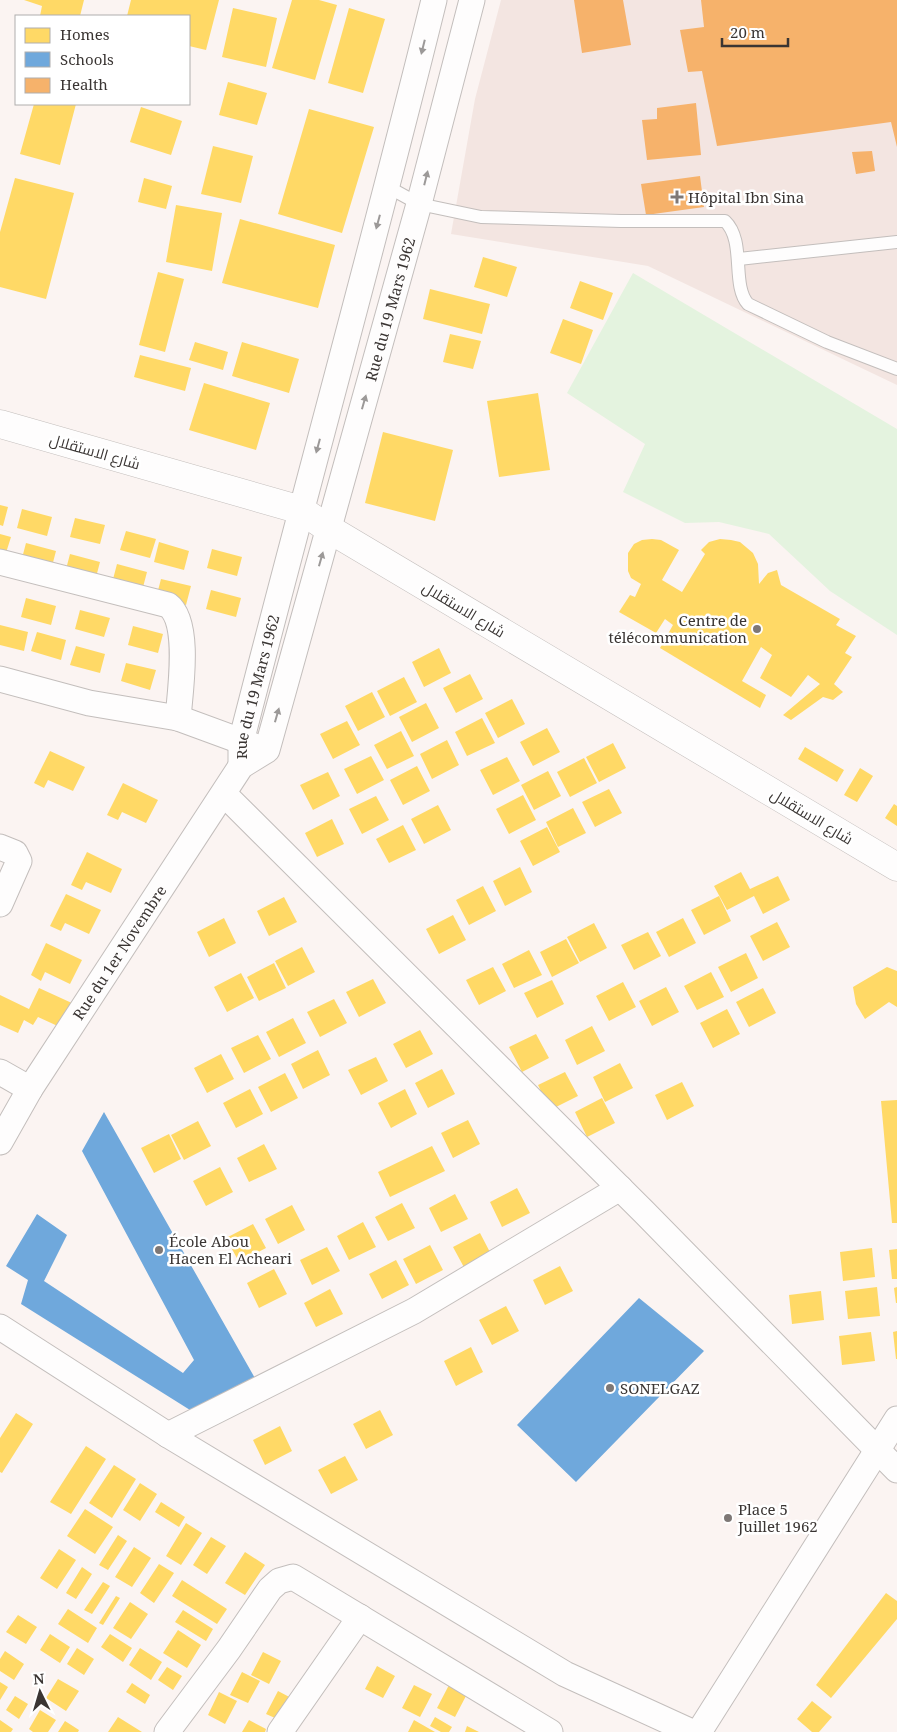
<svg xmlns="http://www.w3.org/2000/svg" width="897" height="1732" viewBox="0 0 897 1732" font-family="'Noto Serif',Cairo,serif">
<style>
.built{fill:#f3e5e1}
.green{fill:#e4f3df}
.homes{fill:#ffd966}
.schools{fill:#6fa8dc}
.health{fill:#f6b26b}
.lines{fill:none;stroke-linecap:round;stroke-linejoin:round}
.lane-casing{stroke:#c3bebc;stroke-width:14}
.street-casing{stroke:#c3bebc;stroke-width:27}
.secondary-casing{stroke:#c3bebc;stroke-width:29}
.lane{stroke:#fefdfd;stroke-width:12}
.street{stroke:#fefdfd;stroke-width:25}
.secondary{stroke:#fefdfd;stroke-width:28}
.oneway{fill:#9c9998}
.poi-dot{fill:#7e7876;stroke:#fff;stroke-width:2}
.labels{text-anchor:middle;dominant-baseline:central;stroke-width:5;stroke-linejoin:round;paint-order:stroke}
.poi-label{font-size:15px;fill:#3a3533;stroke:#fff;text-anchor:start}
.street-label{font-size:15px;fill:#3a3533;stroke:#fff}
</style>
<rect width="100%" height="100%" fill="#fbf4f2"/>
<path class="built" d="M501,0H897V385L648,266L451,234L475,99Z"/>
<path class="green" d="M633,273L897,429V635L830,591L769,534L719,522L685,523L623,492L645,444L567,393Z"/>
<path class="homes" d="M24,0H84L80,16H40L42,6Z
M131,0H219L206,50L189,46V16H127Z
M292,0H319L337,5L315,80L272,68Z
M233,8L277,18L266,67L222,57Z
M349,8L385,19L363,93L328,83Z
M228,82L267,93L257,125L219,115Z
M34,104H76L60,165L20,154Z
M141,107L182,121L171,155L130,142Z
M309,109L374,127L342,233L278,214Z
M213,146L253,156L241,203L201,194Z
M15,178L74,193L46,299L0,287V232Z
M144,178L172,186L166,209L138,202Z
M176,205L222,213L212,271L166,262Z
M240,219L335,245L318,308L222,283Z
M483,257L517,267L507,297L474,287Z
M158,272L184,279L165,352L139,345Z
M580,281L613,293L603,320L570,308Z
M430,289L490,304L482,334L423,319Z
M563,319L593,330L581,364L550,353Z
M450,334L481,341L473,369L443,362Z
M195,342L228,352L223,370L189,360Z
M242,342L299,359L289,393L232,376Z
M140,355L191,368L185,391L134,377Z
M204,383L270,403L256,450L189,430Z
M538,393L550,470L499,477L487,401Z
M383,432L453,450L435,521L365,503Z
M0,505L8,507L3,526L0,525Z
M22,509L52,517L47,536L17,528Z
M75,518L105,525L100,544L70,537Z
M126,531L156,539L150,558L120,550Z
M0,534L11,537L5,556L0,555Z
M652,539L661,540L679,550L662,580L682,592L705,554L701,550L709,542L720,539L731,540L740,542L753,553L758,564L759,584L768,573L777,570L781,585L840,619L836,625L856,636L845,653L852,657L834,684L843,692L833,700L823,697L791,720L783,715L820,684L808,675L791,697L760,678L772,655L761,647L742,681L766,695L760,708L660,648L673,625L665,619L656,633L619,612L630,595L635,597L641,584L631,578L628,571V553L634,544L642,540Z
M159,542L189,551L184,570L154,562Z
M26,543L56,551L51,570L21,562Z
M212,549L242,557L237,576L207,568Z
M70,554L100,562L95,581L65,573Z
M117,564L147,572L142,591L112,583Z
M161,579L191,586L186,605L156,598Z
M211,590L241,598L236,617L206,609Z
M26,598L56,606L51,625L21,617Z
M80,610L110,618L104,637L75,629Z
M0,625L28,632L24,651L0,645Z
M133,626L163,634L158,653L128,645Z
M37,632L66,640L61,660L31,651Z
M76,646L105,654L100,673L70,665Z
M439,648L451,673L424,687L412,662Z
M126,663L156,670L150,690L121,681Z
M470,674L483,699L456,713L443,688Z
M404,677L417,702L390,716L377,691Z
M372,692L385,717L358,731L345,706Z
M512,699L525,724L498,738L485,713Z
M426,703L439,728L412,742L399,717Z
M482,718L495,743L467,756L455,732Z
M347,721L360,745L333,759L320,734Z
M547,728L560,752L533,766L520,742Z
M401,731L414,756L387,769L374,745Z
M447,740L459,765L432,779L420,754Z
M613,743L626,768L599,782L586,757Z
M805,747L844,770L837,782L798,759Z
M50,751L85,767L73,791L48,780L44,788L34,783Z
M371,756L384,780L357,794L344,769Z
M507,757L520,781L493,795L480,770Z
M584,758L597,783L570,797L557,772Z
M417,766L430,791L403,805L390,780Z
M860,768L873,776L857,802L844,795Z
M548,771L561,796L534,810L521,785Z
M328,772L340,796L313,810L300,785Z
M123,783L158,800L146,823L122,812L118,820L107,815Z
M609,789L622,813L595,827L582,802Z
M523,795L536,820L509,834L496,809Z
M376,796L389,820L362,834L349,809Z
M894,804L897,806V826L885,818Z
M438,805L451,830L424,844L411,819Z
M573,808L586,833L558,847L546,822Z
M332,819L344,844L317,857L305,833Z
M403,825L416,850L389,863L376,839Z
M547,827L560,852L533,866L520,841Z
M87,852L122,869L111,893L86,882L82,890L71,885Z
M520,867L532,892L505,906L493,881Z
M741,872L750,889L778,876L790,900L763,914L754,896L727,910L714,886Z
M483,886L496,911L469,925L456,900Z
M66,894L101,910L89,934L65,923L61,931L50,926Z
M719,896L731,921L704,935L691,910Z
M284,897L297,922L269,936L257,911Z
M453,915L466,940L439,954L426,929Z
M224,918L236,943L209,957L197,932Z
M683,918L696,943L669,957L656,932Z
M777,922L790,947L763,961L750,936Z
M594,923L607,948L580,962L567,937Z
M648,932L661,956L634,970L621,945Z
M566,939L579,963L552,977L540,952Z
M46,943L82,960L70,984L45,972L41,981L31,975Z
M302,947L315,972L288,986L275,961Z
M529,950L542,975L514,988L502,964Z
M746,953L758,978L731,992L718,967Z
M274,963L286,988L259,1001L247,977Z
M493,967L506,991L479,1005L466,980Z
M887,967L897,971V1007L889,1002L865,1019L856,1004L853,987Z
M711,972L724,997L697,1010L684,986Z
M241,973L254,998L227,1012L214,987Z
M373,979L386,1003L359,1017L346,992Z
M552,980L564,1004L537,1018L524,993Z
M623,982L636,1007L609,1021L596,996Z
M666,987L679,1012L652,1026L639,1001Z
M39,988L74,1004L62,1028L38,1017L33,1025L24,1020L18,1033L0,1025V995L29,1009Z
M763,988L776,1013L749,1027L736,1002Z
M334,999L347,1023L320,1037L307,1012Z
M727,1009L740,1034L713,1048L700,1023Z
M293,1018L306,1043L279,1057L266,1032Z
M592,1026L605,1051L577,1065L565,1040Z
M420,1030L433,1054L406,1068L393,1044Z
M536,1034L549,1058L522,1072L509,1047Z
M258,1035L271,1059L244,1073L231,1048Z
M318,1050L330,1075L303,1089L291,1064Z
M221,1054L234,1079L207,1093L194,1068Z
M376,1057L388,1081L361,1095L348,1070Z
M620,1063L633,1088L605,1102L593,1077Z
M442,1069L455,1094L428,1108L415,1083Z
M565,1072L578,1096L550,1110L538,1085Z
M285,1073L298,1098L271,1112L258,1087Z
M682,1082L694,1106L667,1120L655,1095Z
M250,1089L263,1114L236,1128L223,1103Z
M405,1089L417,1114L391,1128L378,1103Z
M602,1098L615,1123L587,1137L575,1112Z
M897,1100V1223H892L881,1101Z
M468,1120L480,1144L453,1158L441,1133Z
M198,1121L211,1146L184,1160L171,1135Z
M169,1134L181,1159L154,1173L141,1148Z
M264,1144L277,1169L249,1182L237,1158Z
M432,1146L445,1171L390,1197L378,1172Z
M220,1167L233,1192L206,1206L193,1181Z
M517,1188L530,1213L502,1227L490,1202Z
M455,1194L468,1219L441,1232L429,1208Z
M402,1203L415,1228L388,1241L375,1217Z
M292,1205L305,1230L278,1244L265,1219Z
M363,1222L376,1247L349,1260L337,1236Z
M253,1224L266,1248L239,1262L226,1238Z
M480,1233L493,1258L466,1271L453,1247Z
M430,1245L443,1270L416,1284L403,1259Z
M327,1247L340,1271L312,1285L300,1260Z
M872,1248L875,1277L843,1281L840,1252Z
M897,1249V1279H892L889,1250Z
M396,1260L409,1285L382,1299L369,1274Z
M560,1266L573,1291L545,1305L533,1280Z
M274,1269L287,1294L259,1308L247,1283Z
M877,1287L880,1316L848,1319L845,1291Z
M897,1287V1303H896L894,1288Z
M330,1289L343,1314L316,1327L304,1303Z
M821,1291L824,1320L792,1324L789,1295Z
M506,1306L519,1331L492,1345L479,1320Z
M897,1331V1359H896L893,1332Z
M871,1332L875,1361L842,1365L839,1336Z
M471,1347L483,1372L456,1386L444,1361Z
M380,1410L393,1435L366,1449L353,1424Z
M16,1413L33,1424L2,1473L0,1472V1438Z
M280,1426L292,1451L265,1465L253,1440Z
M86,1446L106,1459L71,1514L50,1502Z
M345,1456L358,1480L331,1494L318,1470Z
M114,1465L136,1479L112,1518L89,1503Z
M140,1483L157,1494L140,1521L123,1510Z
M161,1502L185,1517L179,1527L155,1512Z
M85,1509L113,1527L95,1554L67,1536Z
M186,1523L202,1533L181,1565L166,1556Z
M118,1535L127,1541L108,1570L99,1565Z
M211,1537L226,1546L207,1574L193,1565Z
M134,1547L151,1558L132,1587L115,1577Z
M59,1549L76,1560L57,1589L40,1578Z
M245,1552L265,1565L245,1595L225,1583Z
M159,1564L174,1573L154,1603L140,1593Z
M82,1567L92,1574L76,1599L66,1593Z
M182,1580L227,1609L217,1624L172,1596Z
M103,1582L110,1586L92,1614L84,1610Z
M886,1593L897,1601V1619L831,1698L816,1685Z
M116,1596L120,1598L103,1625L99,1623Z
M130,1602L148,1614L131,1639L113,1628Z
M68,1609L97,1628L88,1643L58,1624Z
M183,1610L213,1629L206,1641L175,1622Z
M18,1615L37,1627L26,1644L6,1632Z
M178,1630L201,1645L187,1668L163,1653Z
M50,1634L70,1647L60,1663L40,1650Z
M110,1634L132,1648L123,1662L101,1647Z
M77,1648L94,1659L84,1675L67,1664Z
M140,1648L162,1662L151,1680L129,1665Z
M5,1651L24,1664L14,1680L0,1671V1659Z
M263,1652L281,1661L269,1684L251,1675Z
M377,1666L395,1676L383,1698L365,1689Z
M167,1667L182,1676L173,1690L158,1680Z
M242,1672L260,1681L248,1703L230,1695Z
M58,1679L79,1691L66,1711L46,1698Z
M0,1682L8,1687L0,1700Z
M132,1683L150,1695L145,1704L126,1692Z
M414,1685L432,1694L420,1717L402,1708Z
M449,1685L467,1694L455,1717L437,1708Z
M278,1691L295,1700L284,1722L266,1714Z
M219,1692L237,1701L225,1724L208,1715Z
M15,1696L28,1704L19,1719L6,1710Z
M812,1701L832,1717L819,1732H812L797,1719Z
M40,1710L56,1720L48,1732H33L29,1729Z
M118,1717L142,1732H108Z
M435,1717L452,1727L449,1732H441L430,1726Z
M0,1720L13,1729L11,1732H0Z
M249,1720L266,1729L265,1732H242Z
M414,1720L435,1732H408Z
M65,1721L79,1730L78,1732H58Z
M467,1726L479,1732H465Z"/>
<path class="schools" d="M104,1112L256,1380L198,1415L21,1304L28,1280L6,1266L37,1214L67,1235L44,1281L183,1373L194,1360L82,1151Z
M639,1298L704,1351L576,1482L517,1425Z"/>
<path class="health" d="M574,0H623L631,45L582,53Z
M701,0H897V147L891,122L717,146L702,71L688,72L680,30L704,27Z
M696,103L701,155L647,160L642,120L657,119V108Z
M872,151L875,171L856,174L852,152Z
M700,176L704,207L646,215L641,184Z"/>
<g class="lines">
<defs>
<path id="lane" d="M388,187L419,204L481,217L621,221H725C746,241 731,285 748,304L827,342L897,369
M739,259L897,242"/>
<g id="street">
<path d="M0,562L168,605C191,622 180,692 178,718"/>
<path d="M0,679L89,703L178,718L257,747"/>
<path id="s1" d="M241,766V742C304,495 373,248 434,0"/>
<path d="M224,794L644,1212L897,1470"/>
<path d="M0,847L15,853L19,861L0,904"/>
<path d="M0,1072L30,1089"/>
<path id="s2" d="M0,1142L30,1089L241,766L267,750L419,204L472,0"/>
<path d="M0,1327L168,1435L565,1674L692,1732"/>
<path d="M168,1435L414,1311L620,1188"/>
<path d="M167,1732L229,1649L270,1589L279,1581L293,1577L550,1732"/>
<path d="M280,1732L360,1617"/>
<path d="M699,1732L897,1419"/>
</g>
<path id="secondary" d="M0,424L301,510L329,529L897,867"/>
</defs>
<use href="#lane" class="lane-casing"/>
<use href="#street" class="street-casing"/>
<use href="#secondary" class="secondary-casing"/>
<use href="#lane" class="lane"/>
<use href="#street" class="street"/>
<use href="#secondary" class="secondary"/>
</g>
<defs><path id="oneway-solid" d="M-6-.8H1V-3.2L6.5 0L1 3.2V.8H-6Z" transform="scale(1.25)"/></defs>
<g class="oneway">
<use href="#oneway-solid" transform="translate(423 47) rotate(104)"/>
<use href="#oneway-solid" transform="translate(426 178) rotate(-76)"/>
<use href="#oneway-solid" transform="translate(378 222) rotate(105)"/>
<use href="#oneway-solid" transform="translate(364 402) rotate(-74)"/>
<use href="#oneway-solid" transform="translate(318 446) rotate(105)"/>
<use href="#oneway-solid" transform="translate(321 559) rotate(-74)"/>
<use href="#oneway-solid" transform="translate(277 715) rotate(-74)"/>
</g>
<g class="poi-dot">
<path d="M674.5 189.5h5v5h5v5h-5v5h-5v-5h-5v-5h5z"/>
<circle cx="757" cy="629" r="5"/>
<circle cx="159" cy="1250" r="5"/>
<circle cx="610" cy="1388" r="5"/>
<circle cx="728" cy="1518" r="5"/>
</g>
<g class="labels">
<g class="poi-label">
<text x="688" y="197">Hôpital Ibn Sina</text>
<text x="747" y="620" text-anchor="end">Centre de<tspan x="747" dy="17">télécommunication</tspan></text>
<text x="169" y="1241">École Abou<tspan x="169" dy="17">Hacen El Acheari</tspan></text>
<text x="620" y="1388">SONELGAZ</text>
<text x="738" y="1509">Place 5<tspan x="738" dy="17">Juillet 1962</tspan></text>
</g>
<g class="street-label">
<text stroke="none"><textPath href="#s2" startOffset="935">Rue du 19 Mars 1962</textPath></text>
<text transform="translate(95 451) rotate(16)">شارع الاستقلال</text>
<text transform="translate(464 609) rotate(31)">شارع الاستقلال</text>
<text stroke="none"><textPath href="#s1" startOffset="81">Rue du 19 Mars 1962</textPath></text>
<text transform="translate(812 816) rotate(31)">شارع الاستقلال</text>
<text stroke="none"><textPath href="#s2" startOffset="224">Rue du 1er Novembre</textPath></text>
</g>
</g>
<rect x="15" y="15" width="175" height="90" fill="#ffffff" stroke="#b0aead"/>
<rect x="25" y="28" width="25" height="15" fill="#ffd966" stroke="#b0aead"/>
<text x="60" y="40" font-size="15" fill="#3a3533">Homes</text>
<rect x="25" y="52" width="25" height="15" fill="#6fa8dc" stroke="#b0aead"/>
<text x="60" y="65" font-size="15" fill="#3a3533">Schools</text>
<rect x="25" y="78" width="25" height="15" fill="#f6b26b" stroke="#b0aead"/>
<text x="60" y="90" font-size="15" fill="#3a3533">Health</text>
<g transform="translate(40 1692) rotate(355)" stroke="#ffffff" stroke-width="4" paint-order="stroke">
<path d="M0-4L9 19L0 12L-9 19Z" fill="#3a3533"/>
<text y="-8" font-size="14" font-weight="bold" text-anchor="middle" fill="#3a3533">N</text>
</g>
<path d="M722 38v8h66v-8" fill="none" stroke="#3a3533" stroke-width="2.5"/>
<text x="730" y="38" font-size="15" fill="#3a3533" stroke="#ffffff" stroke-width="4" paint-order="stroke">20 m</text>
</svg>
